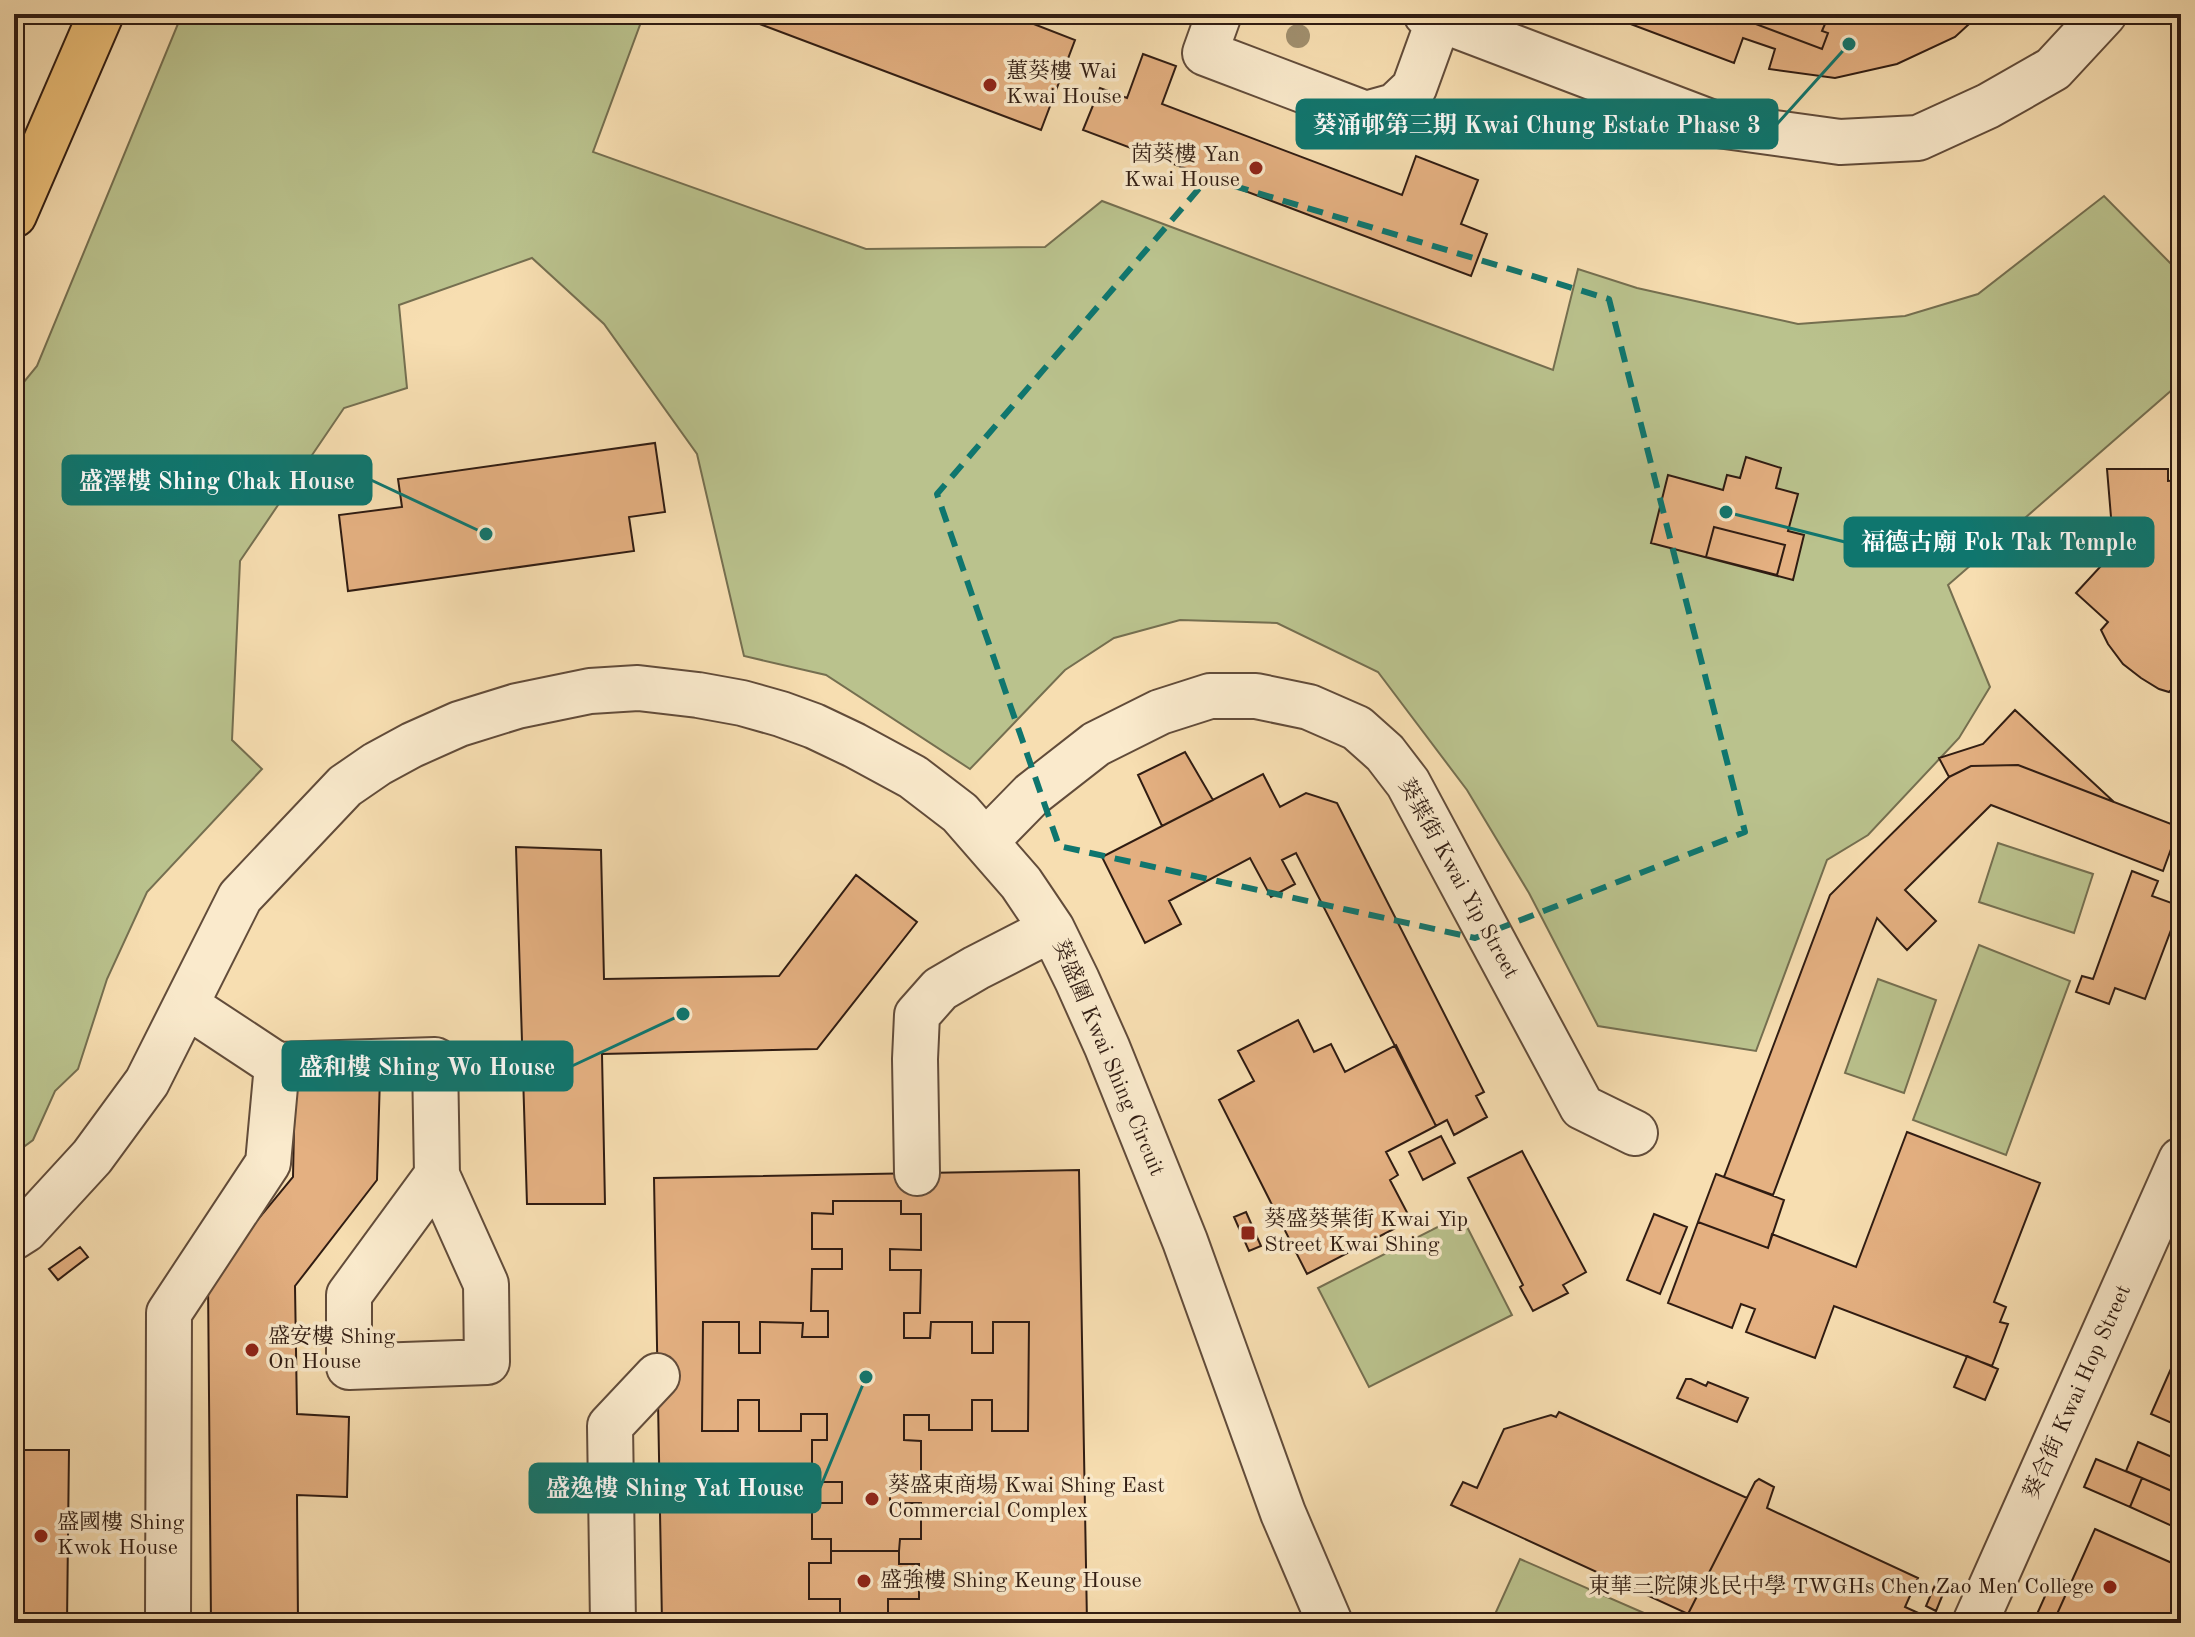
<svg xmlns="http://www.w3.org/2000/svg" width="2195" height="1637" viewBox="0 0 2195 1637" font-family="'Old Standard TT','Noto Serif TC',serif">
<rect width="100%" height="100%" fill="#f7deb1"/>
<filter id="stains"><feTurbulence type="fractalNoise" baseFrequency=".0025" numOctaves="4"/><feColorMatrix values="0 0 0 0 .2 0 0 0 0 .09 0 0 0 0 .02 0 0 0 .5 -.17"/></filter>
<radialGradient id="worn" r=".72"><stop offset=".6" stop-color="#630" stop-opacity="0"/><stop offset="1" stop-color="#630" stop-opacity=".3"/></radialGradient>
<path fill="#bac28d" stroke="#756f50" stroke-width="2" d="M182,14H644L593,152L866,249L1045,247L1102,201L1553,370L1578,269L1637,288L1798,324L1905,316L1978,294L2104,196L2181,274V382L1948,585L1990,687L1959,738L1868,835L1827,860L1756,1051L1598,1026L1529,893L1467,790L1378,672L1277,623L1180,620L1114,638L1065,670L970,769L826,675L744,656L697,454L604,324L532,258L399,305L407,388L344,408L240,561L232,740L262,769L147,892L107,979L78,1069L55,1091L33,1140L14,1154V394L37,366Z
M1998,843L2093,874L2074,933L1979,902Z
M1979,945L2070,981L2006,1155L1913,1120Z
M1878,979L1936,1000L1904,1093L1845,1073Z
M1461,1215L1512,1315L1369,1387L1318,1288Z
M1520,1559L1667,1623H1491Z"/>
<path fill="#e4b081" stroke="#301c12" stroke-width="2" d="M733,14H1008L1075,40L1041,130Z
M1604,14H1980L1955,37L1897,64L1835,78L1769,69L1775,49L1743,38L1734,63Z
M1738,14H1811L1809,18L1825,24L1822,31L1828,33L1822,49L1737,17Z
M1143,54L1176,66L1162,104L1402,195L1416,156L1478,180L1461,224L1487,234L1471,276L1083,130L1100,88L1127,98Z
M655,443L665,512L629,517L634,551L348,591L339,515L402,507L398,479Z
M1746,457L1781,468L1776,488L1798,494L1788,531L1804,535L1793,580L1651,543L1668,475L1723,490L1727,475L1740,478Z
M2107,469H2168V481L2181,480V689L2176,685L2169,692L2159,689L2141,678L2123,664L2108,644L2101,630L2108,622L2076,593L2125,540L2124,528L2112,529Z
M1714,527L1785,545L1777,575L1706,557Z
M2015,710L2114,802L2018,765L1971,766L1949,777L1939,758L1983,744Z
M1185,752L1213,800L1162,826L1138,775Z
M2018,765L2179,827L2163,871L1991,805L1905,890L1936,921L1907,950L1877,918L1773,1195L1724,1177L1830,895L1949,777L1971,766Z
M1263,774L1280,807L1306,793L1337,803L1484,1092L1476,1096L1487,1117L1454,1135L1447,1120L1436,1126L1296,853L1282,860L1295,884L1271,897L1250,858L1169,901L1181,924L1145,943L1102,857Z
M516,847L601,850L604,979L779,976L856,875L917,922L817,1049L602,1054L605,1204H527Z
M2132,871L2158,881L2152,896L2180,906L2145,999L2115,988L2109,1004L2076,992L2082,976L2093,979Z
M1298,1020L1314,1052L1331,1044L1345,1072L1396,1045L1436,1126L1386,1152L1398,1175L1390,1180L1411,1220L1307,1274L1219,1100L1254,1081L1238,1051Z
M380,1076L377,1180L295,1286L297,1414L349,1417L347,1497L297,1495L298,1623H211L208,1280L293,1177L295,1080Z
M1907,1132L2040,1183L1994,1302L2006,1307L2000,1322L2008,1324L1992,1366L1834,1306L1815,1358L1746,1332L1755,1309L1741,1304L1732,1328L1668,1303L1698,1222L1768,1248L1772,1234L1856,1267Z
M1441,1136L1455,1163L1423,1180L1409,1152Z
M1522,1151L1586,1272L1563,1285L1568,1293L1533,1311L1520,1287L1523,1285L1468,1178Z
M1079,1170L1087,1623H662L654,1178Z
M1716,1174L1784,1200L1768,1248L1698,1222Z
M833,1201H901V1214H921V1250L890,1249V1270H921L920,1313H904V1338H930L931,1322H972V1353H993V1322H1029L1028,1431H992V1400H972V1430H929V1415H904V1440L921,1441V1483H890V1503H921V1539H900L899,1551H831V1539H812V1503H842V1482H812V1440H827V1414H801V1431H759V1400H738V1431H702L703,1322H739V1353H760V1322L803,1323L802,1337H828V1311H811L812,1269H842V1249H812V1213L833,1214Z
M1246,1212L1261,1246L1249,1251L1234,1217Z
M1654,1214L1687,1227L1660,1294L1627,1280Z
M80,1247L88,1257L58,1280L49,1269Z
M2181,1346V1427L2151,1414Z
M1967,1356L1998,1369L1985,1400L1954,1387Z
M1686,1379H1691L1706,1386L1708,1382L1748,1398L1737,1422L1677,1398Z
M1559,1412L1747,1498L1688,1614L1451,1505L1463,1482L1477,1488L1504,1429L1551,1415L1556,1417Z
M2138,1442L2181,1461V1495L2126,1471Z
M14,1450H69L67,1623H14Z
M2096,1459L2142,1478L2130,1507L2084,1487Z
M2142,1478L2181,1495V1530L2130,1507Z
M1759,1479L1774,1487L1767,1508L1918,1578L1905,1607L1936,1621V1623H1707L1688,1614L1755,1482Z
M2095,1529L2181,1567V1623H2053Z
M831,1551H899V1564H919V1599H888V1620H919V1623H809V1620H840V1599H809V1563H831Z
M2054,1576L2071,1583L2053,1623H2033Z
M1935,1585L1945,1589L1936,1611L1926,1606Z"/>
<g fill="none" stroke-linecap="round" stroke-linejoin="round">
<defs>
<path id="minor" d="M1219,14L1205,53L1366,114L1395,106L1414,88L1439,19
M1426,14L1718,125L1840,142L1918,138L1988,106L2053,69L2104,14
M986,841L1032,794L1096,744L1160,712L1210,696H1256L1309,707L1357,728L1385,753L1408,783L1582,1107L1635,1133
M277,1065L435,1060L437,1175L486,1284L487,1362L349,1367V1295L437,1175
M917,1173L915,1059L917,1015L940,989L976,968L1052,929
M14,1237L25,1230L92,1157L147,1082L240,897L345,786L377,764L412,745L459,724L517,706L590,691L638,688L698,695L742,703L781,714L814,726L854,745L913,777L960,813L1021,883L1052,929L1077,980L1107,1047L1185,1241L1283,1513L1330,1623
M168,1623L169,1313L268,1163L277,1065L186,1005
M613,1623L610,1426L657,1376
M1975,1623L2181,1160"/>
<path id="major" d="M14,215L101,14"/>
</defs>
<use href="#minor" stroke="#624c3a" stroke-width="48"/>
<use href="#major" stroke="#301c12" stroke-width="48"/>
<use href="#minor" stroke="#faeacc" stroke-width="44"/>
<use href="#major" stroke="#ecbf78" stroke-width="44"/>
</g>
<circle fill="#a08f6e" cx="1298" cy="36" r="12"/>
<path fill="none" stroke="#0f766e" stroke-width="6" stroke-dasharray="16 10" stroke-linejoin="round" d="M1208,178L1609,299L1745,832L1475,938L1059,846L937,494Z"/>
<g fill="#8f2418" stroke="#faeacc" stroke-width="3">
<circle cx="990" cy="85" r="8"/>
<circle cx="1256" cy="168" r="8"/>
<rect x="1240" y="1225" width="16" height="16" rx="4"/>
<circle cx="252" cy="1350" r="8"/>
<circle cx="872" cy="1499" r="8"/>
<circle cx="41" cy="1536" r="8"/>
<circle cx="864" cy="1581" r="8"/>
<circle cx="2110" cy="1587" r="8"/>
</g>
<g text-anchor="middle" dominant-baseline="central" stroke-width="7" stroke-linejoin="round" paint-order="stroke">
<g font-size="22" fill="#301c12" stroke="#faeacc" text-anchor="start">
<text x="1006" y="72">蕙葵樓 Wai<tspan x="1006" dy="25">Kwai House</tspan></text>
<text x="1240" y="155" text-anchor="end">茵葵樓 Yan<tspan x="1240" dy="25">Kwai House</tspan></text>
<text x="1264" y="1220">葵盛葵葉街 Kwai Yip<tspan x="1264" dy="25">Street Kwai Shing</tspan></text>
<text x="268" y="1337">盛安樓 Shing<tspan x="268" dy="25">On House</tspan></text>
<text x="888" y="1486">葵盛東商場 Kwai Shing East<tspan x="888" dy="25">Commercial Complex</tspan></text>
<text x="57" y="1523">盛國樓 Shing<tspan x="57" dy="25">Kwok House</tspan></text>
<text x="880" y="1581">盛強樓 Shing Keung House</text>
<text x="2094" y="1587" text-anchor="end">東華三院陳兆民中學 TWGHs Chen Zao Men College</text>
</g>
<g font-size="22" fill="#301c12" stroke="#faeacc">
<text transform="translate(1458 879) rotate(61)">葵葉街 Kwai Yip Street</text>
<text transform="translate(1108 1058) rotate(67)">葵盛圍 Kwai Shing Circuit</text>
<text transform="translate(2078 1392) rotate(-66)">葵合街 Kwai Hop Street</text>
</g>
</g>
<path fill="none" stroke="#0f766e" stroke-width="3" d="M1849 44L1777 124M486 534L371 480M1726 512L1845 542M683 1014L572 1066M866 1377L820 1488"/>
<g fill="#0f766e" stroke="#faeacc" stroke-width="3">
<circle cx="1849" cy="44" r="8"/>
<circle cx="486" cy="534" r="8"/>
<circle cx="1726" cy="512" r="8"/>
<circle cx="683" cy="1014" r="8"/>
<circle cx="866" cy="1377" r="8"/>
</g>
<g fill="#0f766e" stroke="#0f766e" stroke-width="3">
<rect x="1297" y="100" width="480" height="48" rx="8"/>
<rect x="63" y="456" width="308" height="48" rx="8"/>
<rect x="1845" y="518" width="308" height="48" rx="8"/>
<rect x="283" y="1042" width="289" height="48" rx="8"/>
<rect x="530" y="1464" width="290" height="48" rx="8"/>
</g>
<g font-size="24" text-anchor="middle" font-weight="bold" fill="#fff">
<text x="1537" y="133">葵涌邨第三期 Kwai Chung Estate Phase 3</text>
<text x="217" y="489">盛澤樓 Shing Chak House</text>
<text x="1999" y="550">福德古廟 Fok Tak Temple</text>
<text x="427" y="1075">盛和樓 Shing Wo House</text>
<text x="675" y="1496">盛逸樓 Shing Yat House</text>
</g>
<rect width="2195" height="1637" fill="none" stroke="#f7deb1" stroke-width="48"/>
<rect x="16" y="16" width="2163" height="1605" fill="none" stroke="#301c12" stroke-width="4"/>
<rect x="24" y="24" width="2147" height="1589" fill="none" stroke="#301c12" stroke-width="2"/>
<rect width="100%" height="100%" filter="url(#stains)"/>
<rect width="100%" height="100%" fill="url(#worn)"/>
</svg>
